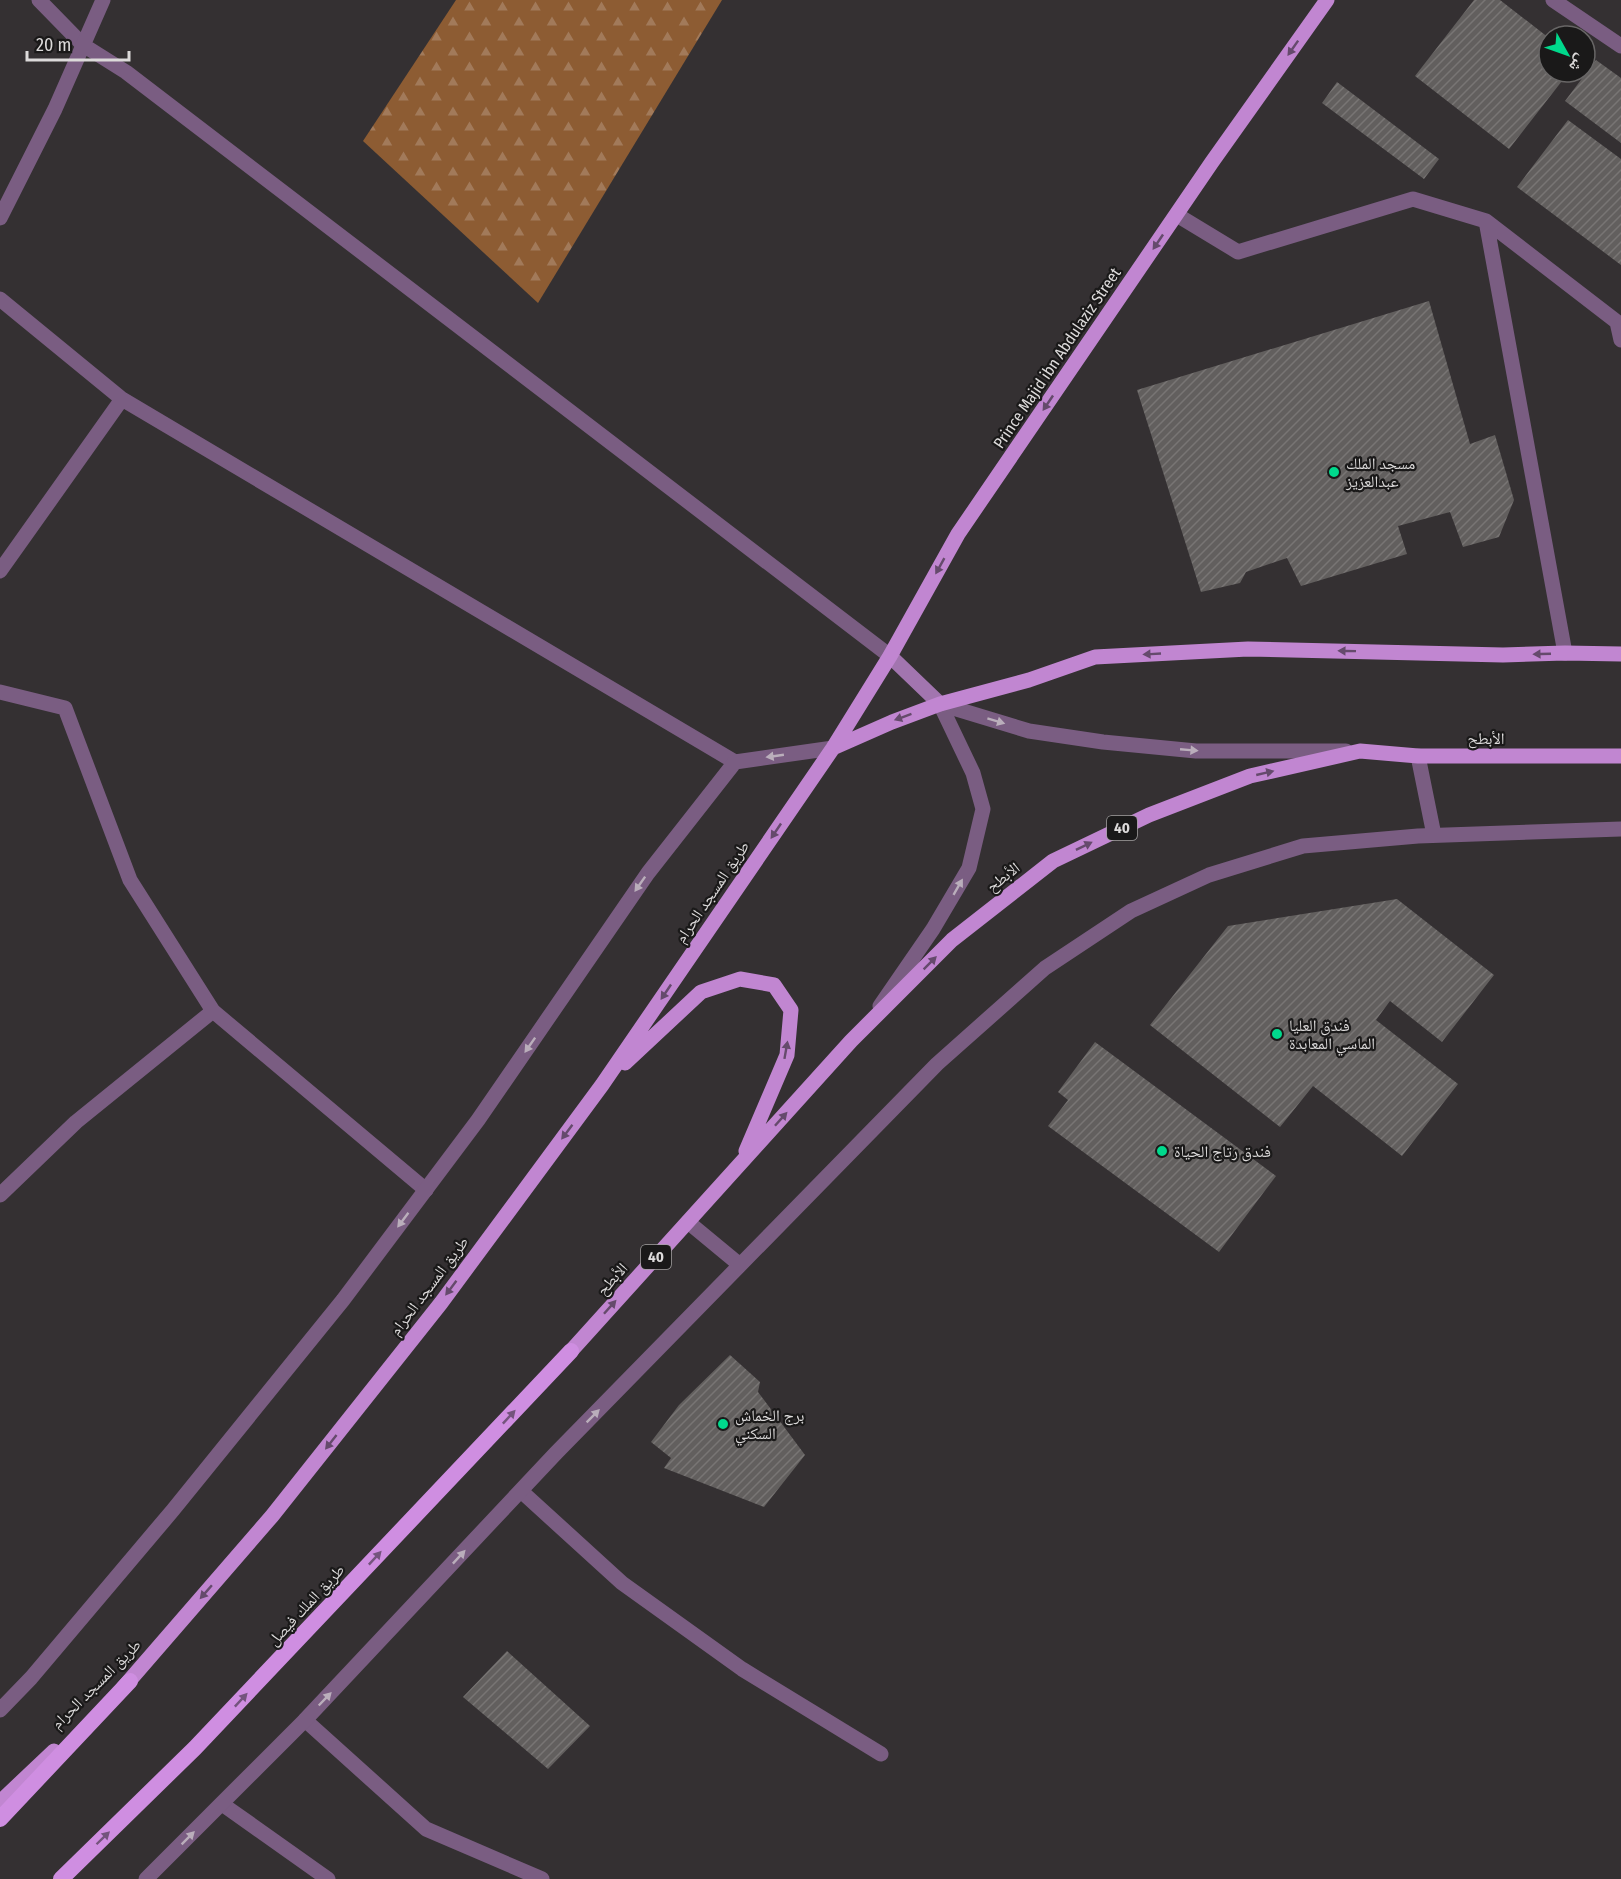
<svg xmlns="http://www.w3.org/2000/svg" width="1621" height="1879" viewBox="0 0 1621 1879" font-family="'Fira Sans Condensed','Noto Naskh Arabic',sans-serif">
<defs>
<pattern id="forest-firs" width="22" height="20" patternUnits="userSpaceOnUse" patternTransform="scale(1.5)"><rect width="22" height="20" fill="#8d5c33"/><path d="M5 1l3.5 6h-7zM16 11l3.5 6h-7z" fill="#a27a5a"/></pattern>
<pattern id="building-hatch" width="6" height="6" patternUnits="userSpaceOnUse" patternTransform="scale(1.5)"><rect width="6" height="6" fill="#625f5e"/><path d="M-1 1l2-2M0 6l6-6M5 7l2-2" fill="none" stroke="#787574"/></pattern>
</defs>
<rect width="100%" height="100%" fill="#343032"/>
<path fill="url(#forest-firs)" d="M456,0H722L538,303L363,141Z"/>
<path fill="url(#building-hatch)" d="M1474,0H1500L1549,38V72H1569L1509,149L1415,76Z
M1596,60L1621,78V143L1565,101Z
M1337,82L1439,159L1424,179L1322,103Z
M1568,120L1621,159V265L1517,187Z
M1429,301L1470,444L1495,435L1514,500L1499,537L1463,547L1450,512L1398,526L1407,554L1301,586L1287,558L1246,572L1240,583L1201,592L1137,390Z
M1397,899L1494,975L1442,1042L1390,1001L1376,1020L1458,1084L1402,1156L1313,1086L1280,1127L1150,1025L1228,926Z
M1095,1042L1276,1176L1219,1252L1048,1126L1068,1100L1058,1092Z
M730,1355L760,1382L758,1392L805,1455L764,1507L664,1468L671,1458L651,1442L679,1405Z
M507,1651L590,1726L548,1769L463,1697Z"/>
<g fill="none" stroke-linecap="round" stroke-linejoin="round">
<path stroke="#7a5d82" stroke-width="15" d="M1177,215L1238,252L1413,199L1486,221L1621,325
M1486,221L1565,653
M1617,322L1621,340"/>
<path stroke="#7a5d82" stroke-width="15" d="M39,0L83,45
M1553,0L1621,46
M0,299L122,399L735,762
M0,571L122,399
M0,692L65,708L130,880L213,1011L426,1190
M0,1195L76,1122L213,1011
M521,1491L622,1583L742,1669L881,1754
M305,1720L426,1829L542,1879
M222,1804L328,1879"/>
<path stroke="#7a5d82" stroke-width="15" d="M83,45L126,72L890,656
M0,218L55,109L103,0
M940,704L1029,731L1103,742L1196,751H1346
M1418,756L1434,835
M880,1006L933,929L969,868L983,809L973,773L940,704
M688,1222L740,1265
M0,1710L31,1678L173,1510L343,1300L478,1120L648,873L735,762L833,748
M146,1879L305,1720L556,1453L937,1064L1045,968L1131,911L1209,875L1303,846L1418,836L1621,829"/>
<path stroke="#a275af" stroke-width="15" d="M890,656L940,704"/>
<path stroke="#c186d1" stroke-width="15" d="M833,748L892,722L940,704L1029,680L1095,657L1248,649L1503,655L1565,653L1621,654
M625,1063L701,992L740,979L774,985L791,1010L787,1055L746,1151
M571,1351L851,1041L952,940L1053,861L1149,815L1250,776L1360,751L1418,756H1621
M123,1688L272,1516L441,1303L602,1085L833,748L890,656L958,534L1212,162L1327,0
M0,1802L54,1751"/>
<path stroke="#cf8ee1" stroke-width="16" d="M0,1819L130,1681
M61,1879L195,1748L571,1351"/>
</g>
<defs><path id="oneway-solid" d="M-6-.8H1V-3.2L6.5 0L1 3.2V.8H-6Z" transform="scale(1.5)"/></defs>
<g fill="#654a6c">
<use href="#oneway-solid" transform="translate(1293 48) rotate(125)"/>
<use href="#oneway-solid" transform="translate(1158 242) rotate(124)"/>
<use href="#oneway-solid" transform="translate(1048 403) rotate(124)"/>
<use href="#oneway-solid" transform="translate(940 566) rotate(119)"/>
<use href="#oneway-solid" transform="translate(1347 651) rotate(-179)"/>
<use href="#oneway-solid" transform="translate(1152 654) rotate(177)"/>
<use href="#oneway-solid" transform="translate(1542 654) rotate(178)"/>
<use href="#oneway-solid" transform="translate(903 717) rotate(160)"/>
<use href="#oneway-solid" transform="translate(1265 773) rotate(-13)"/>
<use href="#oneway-solid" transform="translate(776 831) rotate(124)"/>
<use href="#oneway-solid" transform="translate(1084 846) rotate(-26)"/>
<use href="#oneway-solid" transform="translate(930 963) rotate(-45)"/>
<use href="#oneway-solid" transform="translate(666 992) rotate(124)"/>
<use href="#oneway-solid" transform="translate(786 1050) rotate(-80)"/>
<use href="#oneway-solid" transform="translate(781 1119) rotate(-48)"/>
<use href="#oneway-solid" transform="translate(567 1132) rotate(127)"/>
<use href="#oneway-solid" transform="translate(451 1288) rotate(127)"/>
<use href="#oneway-solid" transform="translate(610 1307) rotate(-48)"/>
<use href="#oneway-solid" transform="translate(331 1442) rotate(128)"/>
<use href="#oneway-solid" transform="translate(206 1592) rotate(131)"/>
</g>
<g fill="#baaebb">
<use href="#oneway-solid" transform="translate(996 721) rotate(17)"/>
<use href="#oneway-solid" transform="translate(1189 750) rotate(5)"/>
<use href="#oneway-solid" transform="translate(775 756) rotate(172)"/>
<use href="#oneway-solid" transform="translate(640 884) rotate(125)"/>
<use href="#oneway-solid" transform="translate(958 887) rotate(-60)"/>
<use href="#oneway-solid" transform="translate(530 1045) rotate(125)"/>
<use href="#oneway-solid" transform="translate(403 1220) rotate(127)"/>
<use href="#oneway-solid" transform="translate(593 1416) rotate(-45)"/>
<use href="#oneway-solid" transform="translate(459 1557) rotate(-47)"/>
<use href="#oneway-solid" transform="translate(325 1699) rotate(-46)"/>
<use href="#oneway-solid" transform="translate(188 1838) rotate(-45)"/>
</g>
<g fill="#74547d">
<use href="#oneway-solid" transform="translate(509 1417) rotate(-47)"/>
<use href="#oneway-solid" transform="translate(375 1558) rotate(-47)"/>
<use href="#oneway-solid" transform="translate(241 1700) rotate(-47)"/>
<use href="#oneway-solid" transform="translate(103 1838) rotate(-44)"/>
</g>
<g fill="#00d98c" stroke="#1a1919" stroke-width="2">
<circle cx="1334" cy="472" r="6"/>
<circle cx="1277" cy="1034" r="6"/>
<circle cx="1162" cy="1151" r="6"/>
<circle cx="723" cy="1424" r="6"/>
</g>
<g text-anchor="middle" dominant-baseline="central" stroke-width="4.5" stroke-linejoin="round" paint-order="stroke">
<g fill="#1a1919" stroke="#a2a0a0" stroke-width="1.5">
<rect x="1107" y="816" width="30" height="24" rx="4.5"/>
<rect x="641" y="1245" width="30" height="24" rx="4.5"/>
</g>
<g font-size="15" font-weight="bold" fill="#dcdada">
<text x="1122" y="828">40</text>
<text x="656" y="1257">40</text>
</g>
<g font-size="16" fill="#dcdada" stroke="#1a1919">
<text transform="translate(1057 358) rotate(-56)">Prince Majid ibn Abdulaziz Street</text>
<text x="1486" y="738">الأبطح</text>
<text transform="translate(1003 877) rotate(-38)">الأبطح</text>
<text transform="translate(712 892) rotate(-56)">طريق المسجد الحرام</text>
<text transform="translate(612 1279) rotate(-48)">الأبطح</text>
<text transform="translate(429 1286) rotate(-53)">طريق المسجد الحرام</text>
<text transform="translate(306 1605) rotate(-47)">طريق الملك فيصل</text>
<text transform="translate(96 1684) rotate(-45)">طريق المسجد الحرام</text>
</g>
<g font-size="16" fill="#dcdada" stroke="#1a1919" text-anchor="start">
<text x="1346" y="463">مسجد الملك<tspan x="1346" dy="18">عبدالعزيز</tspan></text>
<text x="1289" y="1025">فندق العليا<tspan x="1289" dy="18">الماسي المعابدة</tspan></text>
<text x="1174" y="1151">فندق رتاج الحياة</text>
<text x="735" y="1415">برج الخماش<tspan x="735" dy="18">السكني</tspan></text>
</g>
</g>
<g transform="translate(1567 54) rotate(130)"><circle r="28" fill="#1a1919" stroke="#686666" stroke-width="1.5"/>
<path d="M0-4.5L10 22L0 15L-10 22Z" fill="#00d98c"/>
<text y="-9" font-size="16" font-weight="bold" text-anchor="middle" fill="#dcdada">ش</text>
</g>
<path d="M27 51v9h102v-9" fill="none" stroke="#dcdada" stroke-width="3"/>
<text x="36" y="51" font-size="18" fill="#dcdada" stroke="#1a1919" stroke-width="4.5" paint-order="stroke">20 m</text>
</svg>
